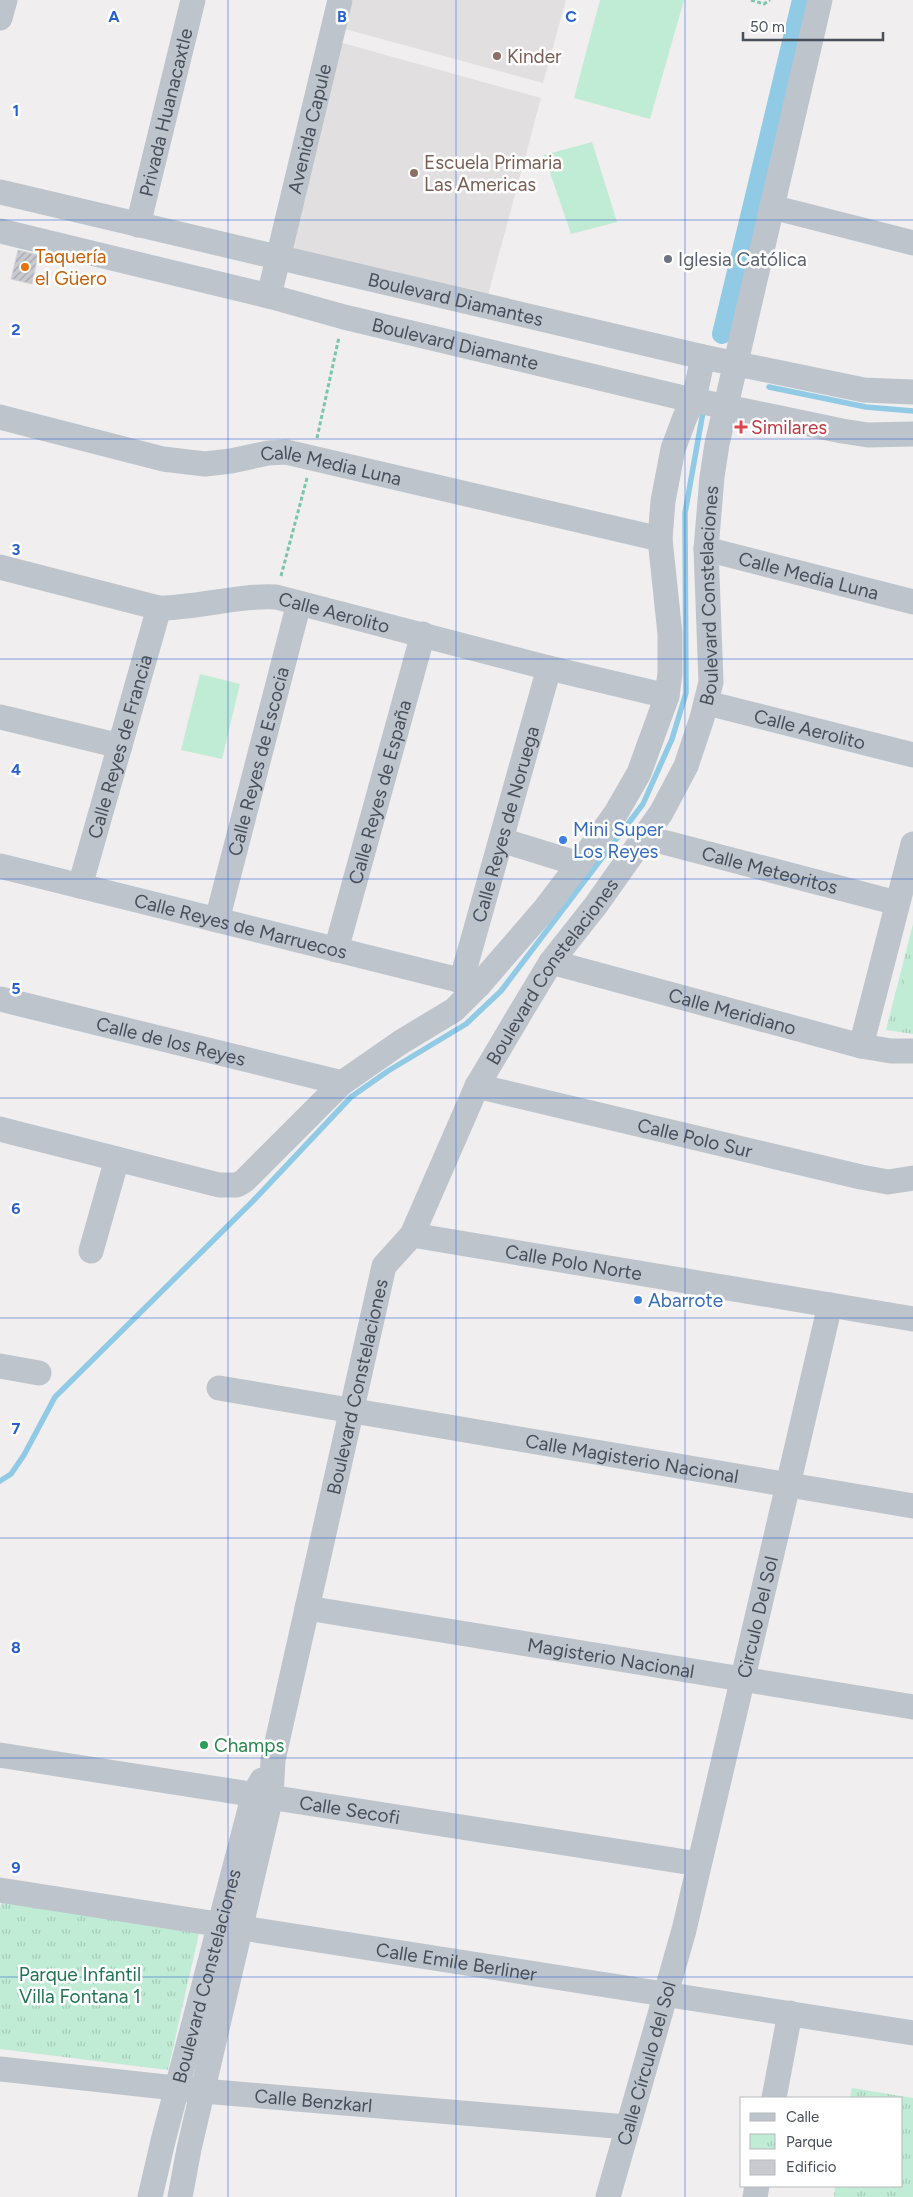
<svg xmlns="http://www.w3.org/2000/svg" width="913" height="2197" viewBox="0 0 913 2197" font-family="Figtree,sans-serif">
<defs>
<pattern id="park-tufts" width="24" height="20" patternUnits="userSpaceOnUse" patternTransform="scale(1.25)"><rect width="24" height="20" fill="#c0ebd5"/><path d="M3 7l-1-3M5 7V3M7 7l1-3M15 17l-1-3M17 17v-4M19 17l1-3" fill="none" stroke="#a6cbb9"/></pattern>
<pattern id="building-hatch" width="6" height="6" patternUnits="userSpaceOnUse" patternTransform="scale(1.25)"><rect width="6" height="6" fill="#c9cad0"/><path d="M-1 1l2-2M0 6l6-6M5 7l2-2" fill="none" stroke="#a5a6ac"/></pattern>
</defs>
<rect width="100%" height="100%" fill="#f0eeee"/>
<path fill="#e1dfdf" d="M353,0H566L543,83L345,29Z
M339,42L541,98L488,295L289,248Z"/>
<path fill="url(#park-tufts)" d="M913,924V1034L886,1030Z
M2,1898L200,1929L168,2070L0,2049V1909Z
M852,2088L913,2098V2197H834L835,2186H902V2098H850Z"/>
<path fill="#c0ebd5" d="M600,0H684L650,119L574,98Z
M592,142L617,222L571,234L544,155Z
M200,674L240,684L222,759L181,750Z
M913,946V1013L897,1011Z"/>
<g fill="none" stroke-linecap="round" stroke-linejoin="round">
<path stroke="#91cae4" stroke-width="5.5" d="M769,387L866,407L913,411
M0,1481L11,1474L24,1455L55,1397L254,1200L351,1097L388,1071L466,1024L501,991L643,804L672,739L686,693L685,513L703,412"/>
<path stroke="#91cae4" stroke-width="20" d="M722,334L802,0"/>
</g>
<path fill="url(#building-hatch)" stroke="#d2d4d9" d="M18,250L38,255L32,284L11,279Z"/>
<g fill="none" stroke-linecap="round" stroke-linejoin="round">
<path stroke="#7bc5a9" stroke-width="3" stroke-dasharray="4 2.5" stroke-linecap="butt" d="M751,0L764,4L770,0
M317,438L339,337
M281,576L307,478"/>
<g stroke="#bec4cc" stroke-width="25">
<path d="M0,18L5,0"/>
<path id="s1" d="M0,192L703,357L864,390L913,392"/>
<path d="M772,207L913,243"/>
<path id="s2" d="M138,225L193,0"/>
<path id="s3" d="M0,231L269,296L344,317L679,397L842,431L868,435L913,434"/>
<path id="s4" d="M269,296L340,0"/>
<path id="s5" d="M0,417L163,459L205,464L231,461L268,453L286,452L660,539"/>
<path id="s6" d="M706,549L913,602"/>
<path id="s7" d="M0,567L159,608C199,608 236,595 276,597L549,668L667,696"/>
<path id="s8" d="M707,703L913,755"/>
<path d="M0,717L120,746"/>
<path id="s9" d="M644,837L897,903"/>
<path d="M501,840L579,864"/>
<path id="s10" d="M0,866L479,985"/>
<path id="s11" d="M80,886L159,608"/>
<path id="s12" d="M217,920L299,603"/>
<path id="s13" d="M336,950L423,634"/>
<path id="s14" d="M551,962L861,1046L891,1051H913"/>
<path id="s15" d="M461,982L549,668"/>
<path id="s16" d="M0,999L342,1083"/>
<path d="M861,1046L913,844"/>
<path id="s17" d="M477,1086L861,1177L888,1182L913,1178"/>
<path d="M0,1129L219,1185H237L244,1181L342,1083L401,1042L454,1010L479,985L544,910L579,864L616,813L639,773L667,696L670,673V634L660,539L663,501L673,449L685,417L694,399L703,357"/>
<path id="s18" d="M412,1235L913,1319"/>
<path d="M91,1251L117,1159"/>
<path d="M0,1366L39,1373"/>
<path id="s19" d="M219,1388L913,1506"/>
<path id="s20" d="M307,1608L913,1707"/>
<path id="s21" d="M0,1755L699,1864"/>
<path id="s22" d="M0,1890L913,2033"/>
<path id="s23" d="M0,2069L203,2091L627,2127"/>
<path d="M774,2098L790,2013"/>
<path id="s24" d="M150,2197L163,2141L254,1794L262,1780"/>
<path id="s25" d="M180,2197L189,2149L271,1797L273,1760L384,1266L412,1235L477,1086L522,1010L551,962L596,905L661,813L686,766L702,718L711,682L706,549L712,477L717,444L820,0"/>
<path id="s26" d="M608,2197L684,1930L830,1305"/>
<path d="M755,2197L757,2186"/>
</g>
</g>
<path fill="none" stroke="#2960d0" stroke-width="1" stroke-opacity="0.55" d="M228,0V2197M456,0V2197M685,0V2197M0,220H913M0,439H913M0,659H913M0,879H913M0,1098H913M0,1318H913M0,1538H913M0,1758H913M0,1977H913"/>
<g fill="#8d6e63" stroke="#fff" stroke-width="2">
<circle cx="497" cy="56" r="5"/>
<circle cx="414" cy="173" r="5"/>
</g>
<circle fill="#6b7280" stroke="#fff" stroke-width="2" cx="668" cy="259" r="5"/>
<circle fill="#e8710a" stroke="#fff" stroke-width="2" cx="25" cy="267" r="5"/>
<path fill="#e0444e" stroke="#fff" stroke-width="2" d="M738.5 419.5h5v5h5v5h-5v5h-5v-5h-5v-5h5z"/>
<g fill="#3f7fe0" stroke="#fff" stroke-width="2">
<circle cx="563" cy="840" r="5"/>
<circle cx="638" cy="1300" r="5"/>
</g>
<circle fill="#2e9e5b" stroke="#fff" stroke-width="2" cx="204" cy="1745" r="5"/>
<g text-anchor="middle" dominant-baseline="central" stroke-width="5" stroke-linejoin="round" paint-order="stroke">
<g font-size="19" fill="#785e54" stroke="#fff" text-anchor="start">
<text x="507" y="56">Kinder</text>
<text x="424" y="162">Escuela Primaria<tspan x="424" dy="22">Las Americas</tspan></text>
</g>
<g font-size="19" fill="#484f5a" stroke="#fff">
<text stroke="none"><textPath href="#s2" startOffset="116">Privada Huanacaxtle</textPath></text>
<text stroke="none"><textPath href="#s4" startOffset="172">Avenida Capule</textPath></text>
<text stroke="none"><textPath href="#s1" startOffset="468">Boulevard Diamantes</textPath></text>
<text stroke="none"><textPath href="#s3" startOffset="469">Boulevard Diamante</textPath></text>
<text stroke="none"><textPath href="#s5" startOffset="339">Calle Media Luna</textPath></text>
<text stroke="none"><textPath href="#s6" startOffset="106">Calle Media Luna</textPath></text>
<text stroke="none"><textPath href="#s25" startOffset="1715">Boulevard Constelaciones</textPath></text>
<text stroke="none"><textPath href="#s7" startOffset="342">Calle Aerolito</textPath></text>
<text stroke="none"><textPath href="#s8" startOffset="106">Calle Aerolito</textPath></text>
<text stroke="none"><textPath href="#s11" startOffset="145">Calle Reyes de Francia</textPath></text>
<text stroke="none"><textPath href="#s12" startOffset="164">Calle Reyes de Escocia</textPath></text>
<text stroke="none"><textPath href="#s13" startOffset="164">Calle Reyes de España</textPath></text>
<text stroke="none"><textPath href="#s15" startOffset="164">Calle Reyes de Noruega</textPath></text>
<text stroke="none"><textPath href="#s9" startOffset="130">Calle Meteoritos</textPath></text>
<text stroke="none"><textPath href="#s10" startOffset="248">Calle Reyes de Marruecos</textPath></text>
<text stroke="none"><textPath href="#s25" startOffset="1295">Boulevard Constelaciones</textPath></text>
<text stroke="none"><textPath href="#s14" startOffset="188">Calle Meridiano</textPath></text>
<text stroke="none"><textPath href="#s16" startOffset="176">Calle de los Reyes</textPath></text>
<text stroke="none"><textPath href="#s17" startOffset="224">Calle Polo Sur</textPath></text>
<text stroke="none"><textPath href="#s18" startOffset="164">Calle Polo Norte</textPath></text>
<text stroke="none"><textPath href="#s25" startOffset="830">Boulevard Constelaciones</textPath></text>
<text stroke="none"><textPath href="#s19" startOffset="419">Calle Magisterio Nacional</textPath></text>
<text stroke="none"><textPath href="#s26" startOffset="599">Circulo Del Sol</textPath></text>
<text stroke="none"><textPath href="#s20" startOffset="308">Magisterio Nacional</textPath></text>
<text stroke="none"><textPath href="#s21" startOffset="354">Calle Secofi</textPath></text>
<text stroke="none"><textPath href="#s22" startOffset="462">Calle Emile Berliner</textPath></text>
<text stroke="none"><textPath href="#s24" startOffset="228">Boulevard Constelaciones</textPath></text>
<text stroke="none"><textPath href="#s26" startOffset="139">Calle Círculo del Sol</textPath></text>
<text stroke="none"><textPath href="#s23" startOffset="315">Calle Benzkarl</textPath></text>
</g>
<g font-size="19" fill="#c56008" stroke="#fff" text-anchor="start">
<text x="35" y="256">Taquería<tspan x="35" dy="22">el Güero</tspan></text>
</g>
<g font-size="19" fill="#5b616d" stroke="#fff" text-anchor="start">
<text x="678" y="259">Iglesia Católica</text>
</g>
<g font-size="19" fill="#be3a42" stroke="#fff" text-anchor="start">
<text x="751" y="427">Similares</text>
</g>
<g font-size="19" fill="#366cbe" stroke="#fff" text-anchor="start">
<text x="573" y="829">Mini Super<tspan x="573" dy="22">Los Reyes</tspan></text>
<text x="648" y="1300">Abarrote</text>
</g>
<g font-size="19" fill="#27864d" stroke="#fff" text-anchor="start">
<text x="214" y="1745">Champs</text>
</g>
<g font-size="19" fill="#1f7453" stroke="#fff">
<text x="80" y="1974">Parque Infantil<tspan x="80" dy="22">Villa Fontana 1</tspan></text>
</g>
</g>
<g font-size="16" text-anchor="middle" font-weight="bold" fill="#2960d0" stroke="#fff" stroke-width="5" stroke-linejoin="round" paint-order="stroke">
<text x="114" y="22">A</text>
<text x="342" y="22">B</text>
<text x="571" y="22">C</text>
<text x="16" y="116">1</text>
<text x="16" y="335">2</text>
<text x="16" y="555">3</text>
<text x="16" y="775">4</text>
<text x="16" y="994">5</text>
<text x="16" y="1214">6</text>
<text x="16" y="1434">7</text>
<text x="16" y="1653">8</text>
<text x="16" y="1873">9</text>
</g>
<rect x="740" y="2097" width="162" height="90" fill="#ffffff" stroke="#b6b9bd"/>
<rect x="750" y="2113" width="25" height="8" fill="#bec4cc" stroke="#b6b9bd"/>
<text x="786" y="2122" font-size="15" fill="#484f5a">Calle</text>
<rect x="750" y="2134" width="25" height="15" fill="url(#park-tufts)" stroke="#b6b9bd"/>
<text x="786" y="2147" font-size="15" fill="#484f5a">Parque</text>
<rect x="750" y="2160" width="25" height="15" fill="#c9cad0" stroke="#b6b9bd"/>
<text x="786" y="2172" font-size="15" fill="#484f5a">Edificio</text>
<path d="M743 32v8h140v-8" fill="none" stroke="#484f5a" stroke-width="2.5"/>
<text x="750" y="32" font-size="15" fill="#484f5a" stroke="#ffffff" stroke-width="4" paint-order="stroke">50 m</text>
</svg>
